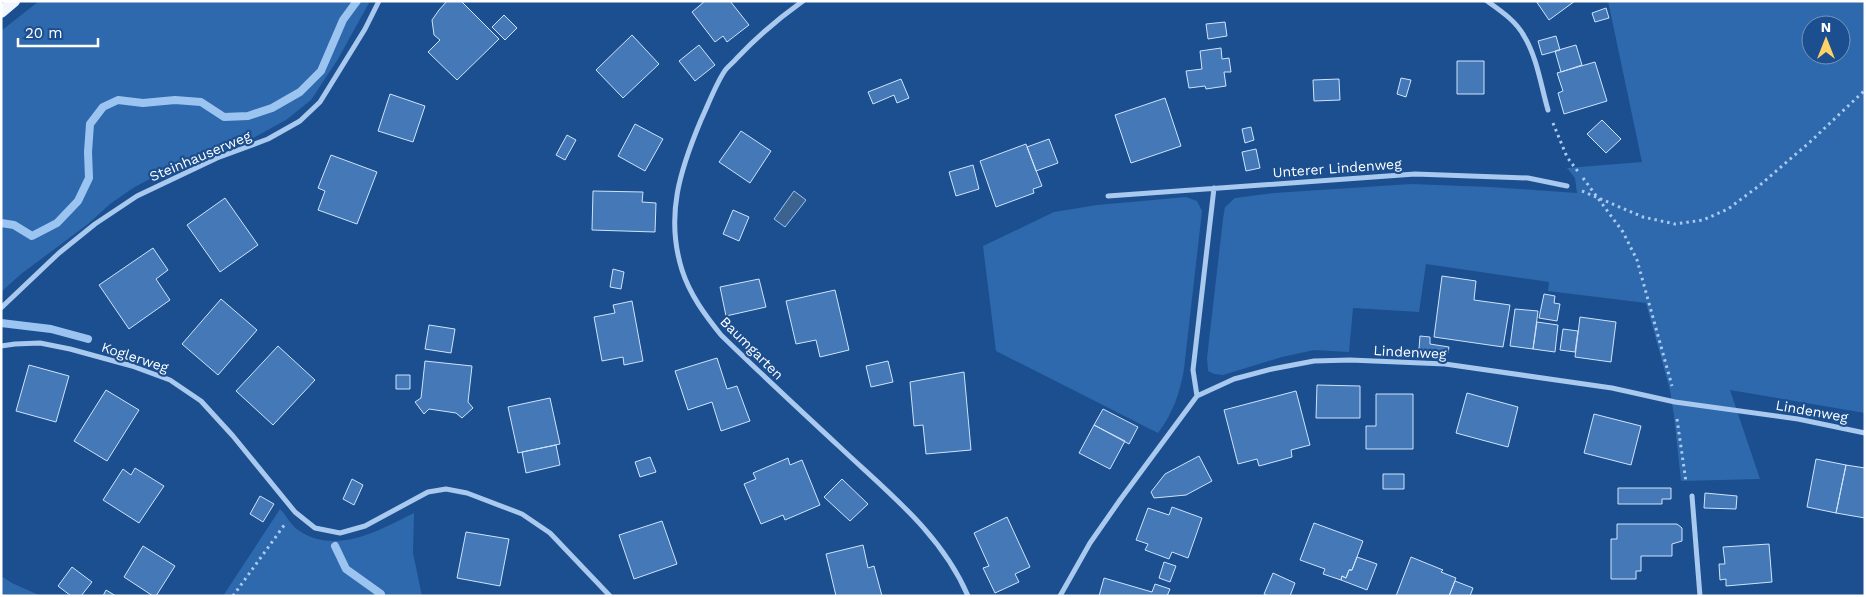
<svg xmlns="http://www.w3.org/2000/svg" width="1866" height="597" viewBox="0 0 1866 597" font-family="'Work Sans',sans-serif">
<rect width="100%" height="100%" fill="#1b4f8f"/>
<path fill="#2e69ad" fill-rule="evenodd" d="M39,1H370L338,59L311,100L286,120L255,137L224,150L172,167L133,188L110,204L88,224L21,274L1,292V31Z
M1608,1H1865V413L1730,390L1760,479L1681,481L1674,416L1670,390L1646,303L1548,291L1549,282L1426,264L1419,312L1353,308L1349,352L1314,350L1282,357L1223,375L1214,374L1208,371L1207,358L1223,219L1225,207L1235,198L1274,193L1411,184L1490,187L1577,193L1575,178L1567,168L1642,162ZM1811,25H1841V55H1811Z
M1186,197L1197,201L1202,211L1184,369C1180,393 1173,413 1158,433L996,351L983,246L1054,212L1097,205Z
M280,509C286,515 291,525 298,530C335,556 380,530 414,513L413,553L422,596H223Z
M1,576L12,583L41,596H1Z"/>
<path fill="#3c6290" stroke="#9cc4f0" d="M794,191L806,200L785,227L774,219Z"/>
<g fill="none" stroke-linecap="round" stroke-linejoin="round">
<path stroke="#9cc4f0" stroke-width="8" d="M1,223L14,225L32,236L57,223L78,201L89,178L88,152L90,124L103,107L118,100L143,103L175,100L201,102L224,117L248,116L272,108L300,92L321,71L343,20L357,1
M1,323L51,329L88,339
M335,546L346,569L381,594V596"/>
</g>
<path fill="#4478b7" stroke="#cfe3fa" d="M447,1H461L499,39L457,80L428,52L440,40L434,35L432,20L439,10Z
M705,1H730L749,25L727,42L723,36L715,42L692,12Z
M1536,1H1575L1549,20Z
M1606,8L1609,18L1595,22L1592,13Z
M504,15L517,28L505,40L492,27Z
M1225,22L1227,36L1208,39L1206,24Z
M632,35L659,64L623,98L596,70Z
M1556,36L1560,50L1542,55L1538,41Z
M699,45L715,65L695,81L679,61Z
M1576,45L1582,65L1561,72L1555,51Z
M1221,48L1222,59L1229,58L1231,72H1224L1226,86L1206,89L1205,86L1189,88L1186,71L1202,69L1200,51Z
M1457,61H1484V94H1457Z
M1595,62L1607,101L1564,114L1558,93L1563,91L1557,73Z
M1401,78L1411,80L1406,97L1397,94Z
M901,79L909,98L897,103L894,95L873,104L868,92Z
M1339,79L1340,100L1314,101L1313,80Z
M390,94L425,106L413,142L378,131Z
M1165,98L1181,146L1131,163L1115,115Z
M1602,120L1621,139L1606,153L1587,134Z
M635,124L663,139L645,171L618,156Z
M1251,127L1254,140L1245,143L1242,129Z
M741,131L771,151L750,183L719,162Z
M567,135L576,140L565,160L556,155Z
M1049,139L1058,163L1036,171L1027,147Z
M1026,144L1042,186L1033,189L1034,193L996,207L980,161Z
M1256,149L1260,168L1246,171L1242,152Z
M331,155L377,172L357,224L318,210L325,191L318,188Z
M973,165L979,189L956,196L949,172Z
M593,191L643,192L642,202L656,203L655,232L592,230Z
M225,198L258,245L220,272L187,225Z
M733,210L749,217L739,241L723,234Z
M153,248L168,270L156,279L170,300L129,329L99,285Z
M613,269L624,272L621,289L610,287Z
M1442,276L1476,281L1474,300L1510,305L1503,347L1434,337Z
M759,279L766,307L726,316L720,287Z
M835,290L849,350L820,357L816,340L796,344L786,301Z
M1544,294L1555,296L1554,303L1560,304L1557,321L1539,318Z
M221,299L257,330L218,375L182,344Z
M632,301L643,361L624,365L623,357L602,361L594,317L615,313L613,305Z
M1515,309L1538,311L1533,349L1510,346Z
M1580,317L1616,322L1611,362L1575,357Z
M1537,322L1558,325L1555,352L1533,349Z
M429,325L455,329L451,353L425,349Z
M1563,329L1578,331L1575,352L1560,350Z
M1420,336L1430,337V344L1449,347L1448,353L1419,349Z
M278,346L315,380L273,425L236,391Z
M717,358L727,389L737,386L750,421L721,431L712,402L688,410L675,371Z
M425,361L472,366L468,402L473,408L462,418L456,413L429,409L424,414L415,402L421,398Z
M888,361L893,382L871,387L866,366Z
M29,365L69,376L56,422L16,411Z
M964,372L971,450L926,454L923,425L914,426L910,382Z
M396,375H410V389H396Z
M1317,385L1360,386V418H1316Z
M106,390L139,410L107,461L74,441Z
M1296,391L1310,445L1291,450L1292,457L1259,466L1257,459L1238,464L1224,410Z
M1467,393L1518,407L1508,447L1456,433Z
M1376,394H1413V449H1366V426H1376Z
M550,398L560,444L518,453L508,407Z
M1103,409L1138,427L1129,444L1094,425Z
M1594,414L1641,426L1631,465L1584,453Z
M1094,425L1125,441L1110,469L1079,453Z
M556,445L560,465L526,473L522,452Z
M1199,456L1212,481L1186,495L1154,498L1151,492L1165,474Z
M650,457L656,472L640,477L635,462Z
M788,458L790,465L802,460L820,505L785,520L783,515L761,524L744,484L756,479L753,473Z
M1816,459L1846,465L1836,513L1807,507Z
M1846,465L1865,468V518L1836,513Z
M135,468L164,486L139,523L103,500L123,469L131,475Z
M1383,474H1404V489H1383Z
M352,479L363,485L354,505L343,499Z
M842,479L868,504L850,521L824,497Z
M1618,488H1671V499H1662V504H1618Z
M1705,493L1737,496L1736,509L1704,508Z
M260,496L274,504L263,522L250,514Z
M1172,507L1202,518L1188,558L1172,552L1169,559L1145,550L1148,544L1136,540L1148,508L1169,515Z
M1007,517L1030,567L1015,574L1019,582L995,593L983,568L989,566L974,533Z
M662,521L677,564L634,579L619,535Z
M1314,523L1363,541L1352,570H1349L1346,578L1342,576L1341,580L1323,574L1325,569L1300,560Z
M1617,524H1677L1682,528V541L1672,544V556H1641V571H1636V579H1611V539H1617Z
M466,532L509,539L500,586L457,578Z
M1769,544L1772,582L1726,586V579L1720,580L1719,564H1725L1723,547Z
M863,545L868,568L874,566L882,596H836L826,554Z
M143,546L175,566L156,596H153L124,577Z
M1357,557L1377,564L1367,590L1341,580L1342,576L1346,578L1349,570H1352Z
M1411,557L1443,570L1441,572L1456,578L1449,596H1396Z
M1164,562L1176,566L1170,582L1159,578Z
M72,567L92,582L81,596H71L58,586Z
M1273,573L1295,583L1290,596H1269L1264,594Z
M1104,578L1152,592L1155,584L1170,589L1167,596H1099Z
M1455,581L1473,588L1470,596H1449Z
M106,590L116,596H103Z"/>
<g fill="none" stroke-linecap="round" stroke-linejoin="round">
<path stroke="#a9c9ee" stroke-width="3" stroke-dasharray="2.5 4" stroke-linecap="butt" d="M1553,123L1567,157L1579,173
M1583,178L1623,232L1637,260L1672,386
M1582,191L1643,217L1675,224L1703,220L1728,209L1760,185L1810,142L1865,90
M1677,419L1686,482
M233,596L285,524"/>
<path stroke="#a9c9ee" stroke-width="5" d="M803,1C779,18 757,37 737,58C733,63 727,67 724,72C715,86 708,105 701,120C680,170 665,216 682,270C690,295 705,315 721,335C761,374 802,412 843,450C890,494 942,535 968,596
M1487,1C1501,11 1516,21 1524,36C1537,57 1541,86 1548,110
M1108,196L1415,174L1528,178L1567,186
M1,308L59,253L95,224L137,196L217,158L268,139L300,121L320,102L365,29L379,1
M1,346L15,344L40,343L70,349L132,366L170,380L201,401L233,436L295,512L315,528L340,533L365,526L428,492L446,489L467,493L522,514L550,533L610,596
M1197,396L1193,370L1214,188
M1692,496L1700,596
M1060,596L1090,543L1120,500L1197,396L1234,379L1272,369L1314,361L1350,360L1445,364L1612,388L1675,402L1798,419L1865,433"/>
<path stroke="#f0f6ff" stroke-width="12" d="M1,12L14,1"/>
</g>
<g text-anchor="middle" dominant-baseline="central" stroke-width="4.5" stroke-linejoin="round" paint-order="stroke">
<g font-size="14" fill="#fff" stroke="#1b4f8f">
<text transform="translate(200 156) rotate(-23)">Steinhauserweg</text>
<text transform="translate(1337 168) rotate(-4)">Unterer Lindenweg</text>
<text transform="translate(752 348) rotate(45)">Baumgarten</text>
<text transform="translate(1410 352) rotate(3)">Lindenweg</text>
<text transform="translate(135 357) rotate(18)">Koglerweg</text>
<text transform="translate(1812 411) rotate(10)">Lindenweg</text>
</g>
</g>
<rect width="1866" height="597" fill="none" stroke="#ffffff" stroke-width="5"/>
<g transform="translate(1826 40)"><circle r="24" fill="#1b4f8f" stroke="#7695bc"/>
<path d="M0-4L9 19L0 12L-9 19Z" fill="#ffd166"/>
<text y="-8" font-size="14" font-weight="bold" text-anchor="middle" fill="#ffffff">N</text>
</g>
<path d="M18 38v8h80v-8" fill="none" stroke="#ffffff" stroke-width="2.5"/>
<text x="25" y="38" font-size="15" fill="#ffffff" stroke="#1b4f8f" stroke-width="4" paint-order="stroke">20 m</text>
</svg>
